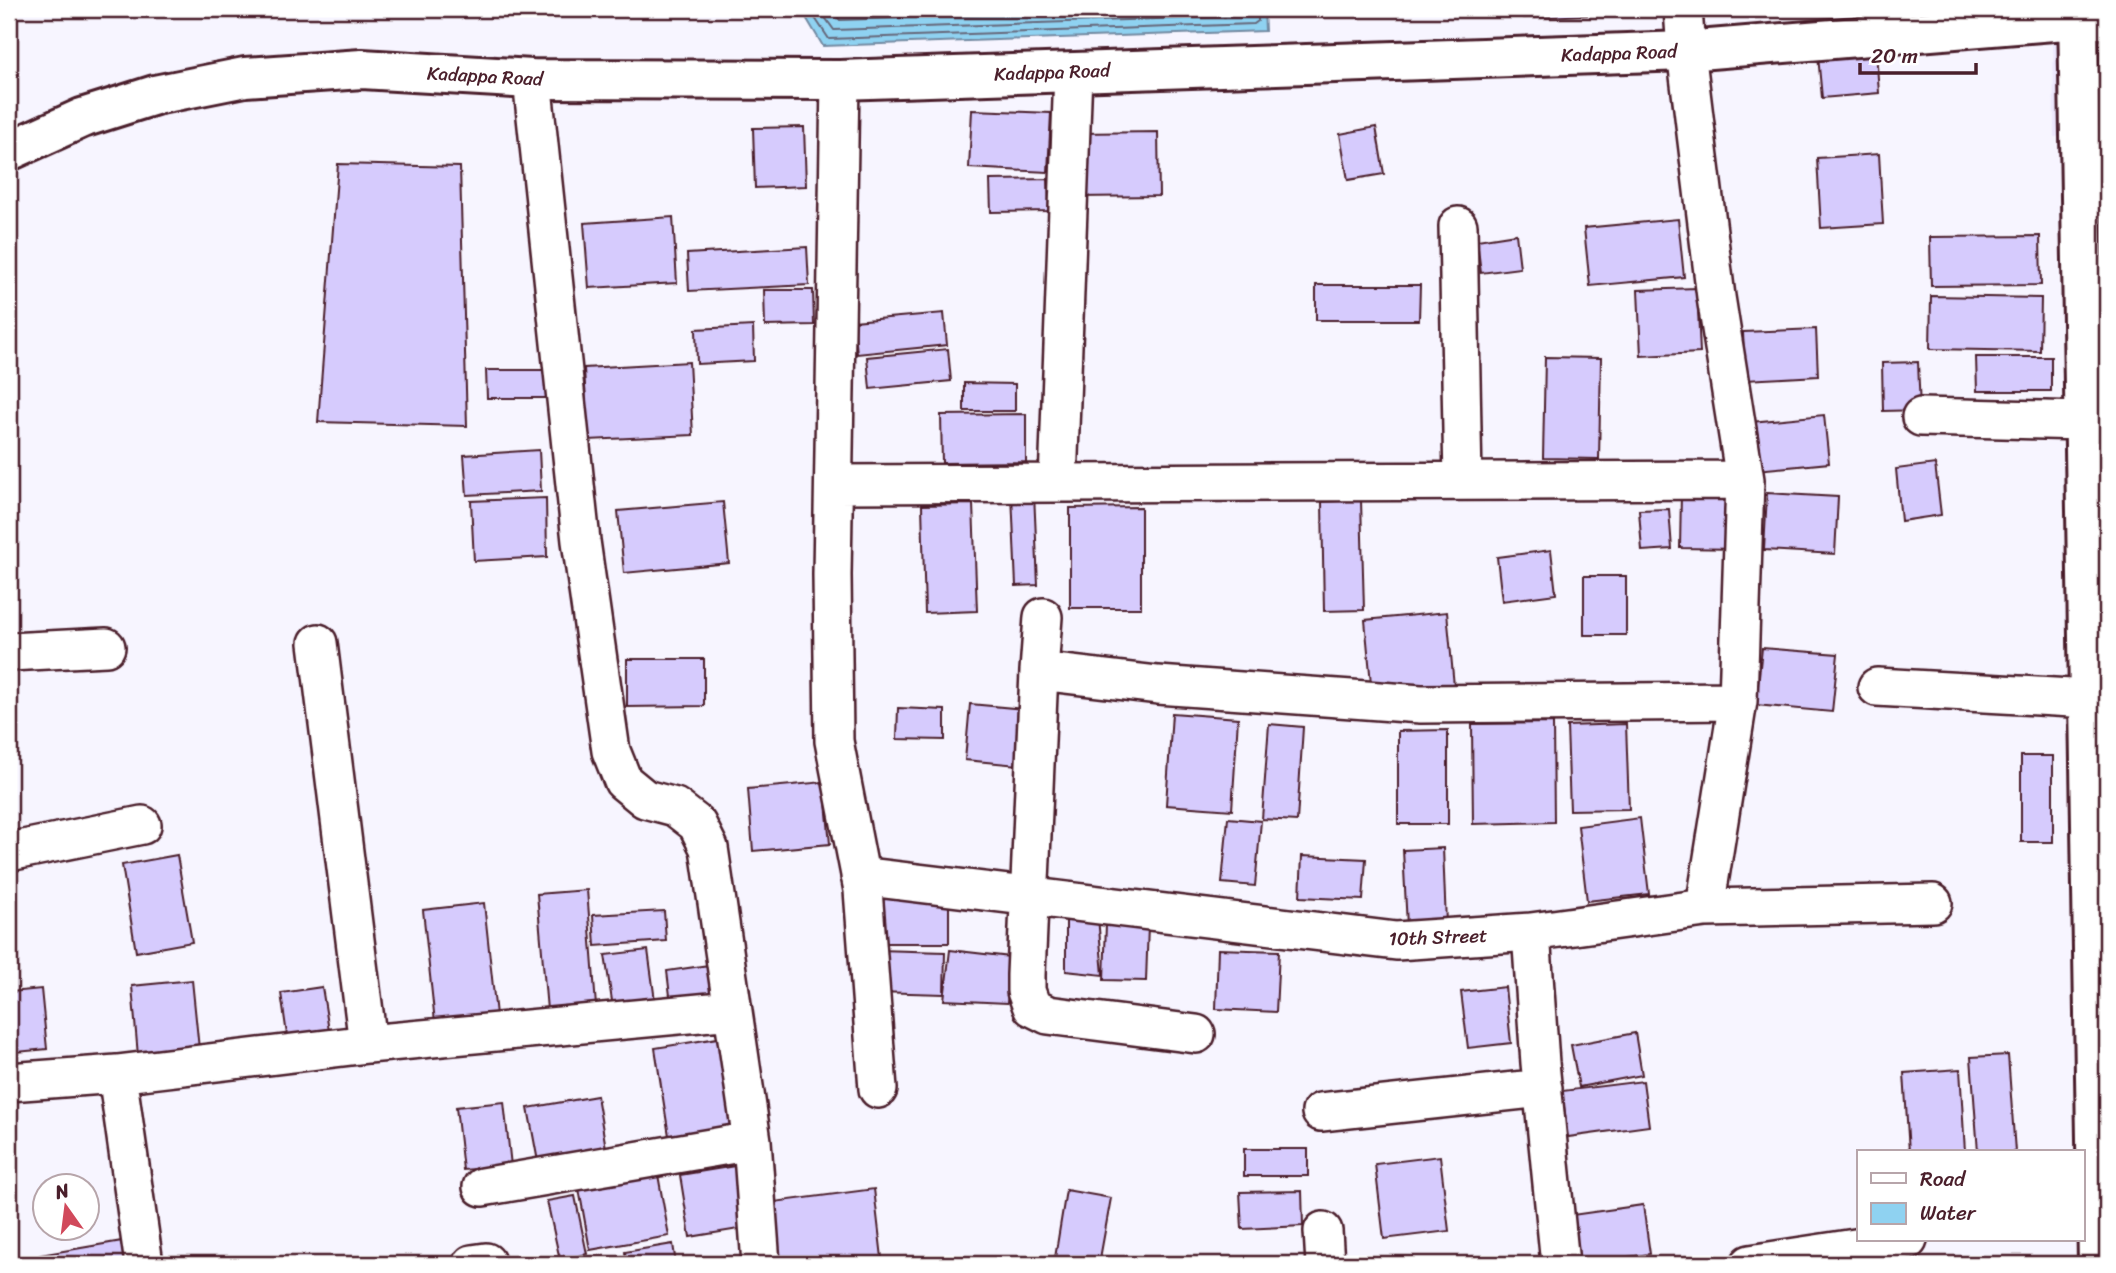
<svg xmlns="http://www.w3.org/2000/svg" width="2116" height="1273" viewBox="0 0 2116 1273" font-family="Sriracha,sans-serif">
<rect width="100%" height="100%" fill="#f7f5ff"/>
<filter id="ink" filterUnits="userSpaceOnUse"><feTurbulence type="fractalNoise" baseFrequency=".0143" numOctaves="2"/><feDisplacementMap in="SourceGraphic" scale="14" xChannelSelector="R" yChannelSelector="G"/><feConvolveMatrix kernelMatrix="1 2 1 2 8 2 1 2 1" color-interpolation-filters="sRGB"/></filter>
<g filter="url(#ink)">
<path fill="#ede8fe" d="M2053,9H2107V137H2054Z"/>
<path fill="#8fd2f1" stroke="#738aa2" stroke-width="2" d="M801,9H1264L1265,31L823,46Z"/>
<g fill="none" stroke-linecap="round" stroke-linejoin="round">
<path stroke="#66677a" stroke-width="2" d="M809,9L829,39L1254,24L1258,21V9
M819,9L834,30L1245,16L1248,14L1249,9
M831,9L840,20L1150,9"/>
</g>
<path fill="#d6cbfd" stroke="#4a1f2b" stroke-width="2" d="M1523,9H1587V15L1524,18Z
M1876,51L1879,93L1822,98L1818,56Z
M972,110L1051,113L1048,172L969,168Z
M804,127L806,186L755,188L753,128Z
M1376,127L1384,174L1348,180L1340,134Z
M1158,132L1159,196L1078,197V133Z
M1879,154L1883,224L1821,228L1817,158Z
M338,164L460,167L467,426L318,422Z
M1048,179L1049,211L991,212L990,180Z
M673,217L677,283L589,288L584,223Z
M1678,219L1684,277L1590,286L1584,228Z
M1516,234L1520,268L1481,273L1477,240Z
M2040,236L2041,285L1931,286L1930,237Z
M807,247L809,285L689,291L687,254Z
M1316,285H1420L1419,320H1316Z
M1697,288L1700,353L1641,356L1638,290Z
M764,290H813L814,325L765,326Z
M1931,296L2041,298L2040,351L1930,349Z
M944,313L947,345L857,354L854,321Z
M753,326L754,361L697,364L696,329Z
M1816,329L1818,376L1745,380L1743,332Z
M948,349L951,381L870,389L867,357Z
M1545,357L1601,358L1599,459L1543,458Z
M1976,357H2051V391H1977Z
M689,362L693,435L588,440L584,368Z
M1918,362L1920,410L1883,411L1882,363Z
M486,370H557V398H487Z
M964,383L1015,384V411H964Z
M1026,414V462L942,463L941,415Z
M1824,415L1829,463L1756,470L1751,422Z
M539,450L541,491L467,495L464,455Z
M1935,464L1941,515L1901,521L1896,469Z
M1034,493L1038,585L1016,586L1012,494Z
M1767,493L1838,497L1835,554L1764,550Z
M1681,494H1738V549L1680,548Z
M546,498L547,557L474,561L471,501Z
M1361,500L1364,610L1324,611L1322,502Z
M723,502L729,563L624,573L618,511Z
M973,504L977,611L925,613L922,505Z
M1141,507V608H1070V508Z
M1669,509L1672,549L1642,551L1639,510Z
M1551,550L1556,594L1502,601L1497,557Z
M1584,576H1626V635H1584Z
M1447,612L1454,686L1372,694L1365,620Z
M1762,648L1838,654L1832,712L1756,705Z
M627,659H704V706L627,707Z
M970,704L1024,709L1018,765L965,760Z
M898,708L945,710V740L897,739Z
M1172,713L1238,718L1232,810L1166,805Z
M1553,723L1554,822L1473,824L1472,724Z
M1269,724L1303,727L1297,821L1262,819Z
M1626,724L1629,809L1570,810L1567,726Z
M1448,730V824H1398V731Z
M2021,756H2053V842H2021Z
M824,782L830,844L753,851L748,789Z
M1228,818L1261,821L1255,886L1222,883Z
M1640,818L1649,894L1587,901L1578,826Z
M1443,848L1446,924L1407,926L1403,850Z
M177,855L192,942L136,952L122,865Z
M1302,856L1366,859L1363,900L1300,897Z
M587,890L596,1006L547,1010L537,894Z
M874,891H949V943H874Z
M484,903L496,1015L435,1022L423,910Z
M1066,906L1098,917L1103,975L1066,971Z
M664,911L666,941L595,946L593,915Z
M1106,924L1148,925L1146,981L1104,980Z
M1218,949L1279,951L1276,1012L1216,1009Z
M648,950L656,1008L614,1014L605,955Z
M878,950L945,952L944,994L876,992Z
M950,950L1010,957L1007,1003L944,1000Z
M709,965L714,999L671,1004L667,971Z
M192,980L199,1049L138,1056L132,986Z
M322,987L330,1037L288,1042L281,993Z
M1505,987L1511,1043L1468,1048L1461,992Z
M41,989L47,1049L17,1052L11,992Z
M1635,1033L1642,1075L1579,1087L1571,1045Z
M724,1037L738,1131L670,1142L655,1048Z
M2008,1055L2015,1152H1978L1971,1057Z
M1960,1069L1965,1152H1909L1904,1073Z
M1643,1081L1649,1126L1568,1137L1562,1091Z
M597,1096L607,1154L539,1167L528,1108Z
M504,1102L511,1166L463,1170L456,1107Z
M1244,1149H1308V1176H1244Z
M1440,1156L1449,1231L1384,1239L1375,1164Z
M735,1166L745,1228L690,1237L680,1175Z
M657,1169L669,1236L590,1250L578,1183Z
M874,1189L882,1258L836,1264H774L766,1203Z
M1066,1190L1111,1198L1099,1264H1054Z
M1302,1191L1303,1226L1242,1229L1240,1192Z
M575,1196L587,1254L560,1260L547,1201Z
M1643,1205L1650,1254L1574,1264L1565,1216Z
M122,1241L126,1264H42L40,1255Z
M673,1244L676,1264H627L625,1252Z
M1692,1260L1693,1264H1655Z"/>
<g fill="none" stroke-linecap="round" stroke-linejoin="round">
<defs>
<path id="street" d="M1683,9L1686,51L1716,297L1745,480L1738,701L1705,908
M532,79L581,541L611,751L623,781L645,799L675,807L697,824L709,848L752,1141L761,1264
M840,80L832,575L834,741L863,890L878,1089
M1458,226L1463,481
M1921,417L2084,421
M1058,483L1073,72
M834,484L1745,480
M1043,617L1039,671L1026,975V991L1032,1007L1048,1015L1196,1034
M318,643L368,1044
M9,652L106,647
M1039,671L1158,685L1421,704L1738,701
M1877,687L2107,700
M9,852L142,825
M860,876L1396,941L1531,932L1705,908L1933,903
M1531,932L1540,1063L1560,1264
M117,1074L144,1264
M9,1082L117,1074L368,1044L732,1010
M1321,1112L1543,1088
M482,1187L752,1141
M1323,1231L1325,1264
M472,1264L486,1262
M1750,1264L1908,1240"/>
<path id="secondary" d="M2078,9L2098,1264
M9,151L82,118L155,95L245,77L362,69L532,79L840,80L1686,51L2078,19H2107"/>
</defs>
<use href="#street" stroke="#4a1f2b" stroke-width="42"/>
<use href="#secondary" stroke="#4a1f2b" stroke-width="44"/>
<use href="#street" stroke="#fff" stroke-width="37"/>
<use href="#secondary" stroke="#fff" stroke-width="38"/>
</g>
</g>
<g text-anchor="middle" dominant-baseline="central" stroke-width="7" stroke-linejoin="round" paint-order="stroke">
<g font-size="19" fill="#4a1f2b" stroke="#fff">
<text transform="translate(1619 53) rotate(-2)">Kadappa Road</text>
<text transform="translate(1052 72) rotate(-2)">Kadappa Road</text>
<text transform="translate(485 76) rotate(3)">Kadappa Road</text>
<text transform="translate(1438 937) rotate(-2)">10th Street</text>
</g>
</g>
<rect width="2116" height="1273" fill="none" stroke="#fff" stroke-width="35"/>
<rect x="18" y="18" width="2081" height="1238" fill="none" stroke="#4a1f2b" stroke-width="2.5" filter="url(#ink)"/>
<rect x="1857" y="1150" width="228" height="91" fill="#ffffff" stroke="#b7a5aa" stroke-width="2"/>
<rect x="1871" y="1173" width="35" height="10" fill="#ffffff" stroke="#b7a5aa" stroke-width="2"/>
<text x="1920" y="1186" font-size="21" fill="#4a1f2b">Road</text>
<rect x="1871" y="1203" width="35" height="21" fill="#8fd2f1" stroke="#b7a5aa" stroke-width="2"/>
<text x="1920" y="1220" font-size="21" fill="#4a1f2b">Water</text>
<g transform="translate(66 1207) rotate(346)"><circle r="33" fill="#ffffff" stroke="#b7a5aa" stroke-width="2"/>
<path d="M0-5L12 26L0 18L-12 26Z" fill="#d1495b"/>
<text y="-10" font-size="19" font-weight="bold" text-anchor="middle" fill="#4a1f2b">N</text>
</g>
<path d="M1860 63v10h116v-10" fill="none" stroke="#4a1f2b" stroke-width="3.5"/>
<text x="1871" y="63" font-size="21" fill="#4a1f2b" stroke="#ffffff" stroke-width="5" paint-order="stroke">20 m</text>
</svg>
